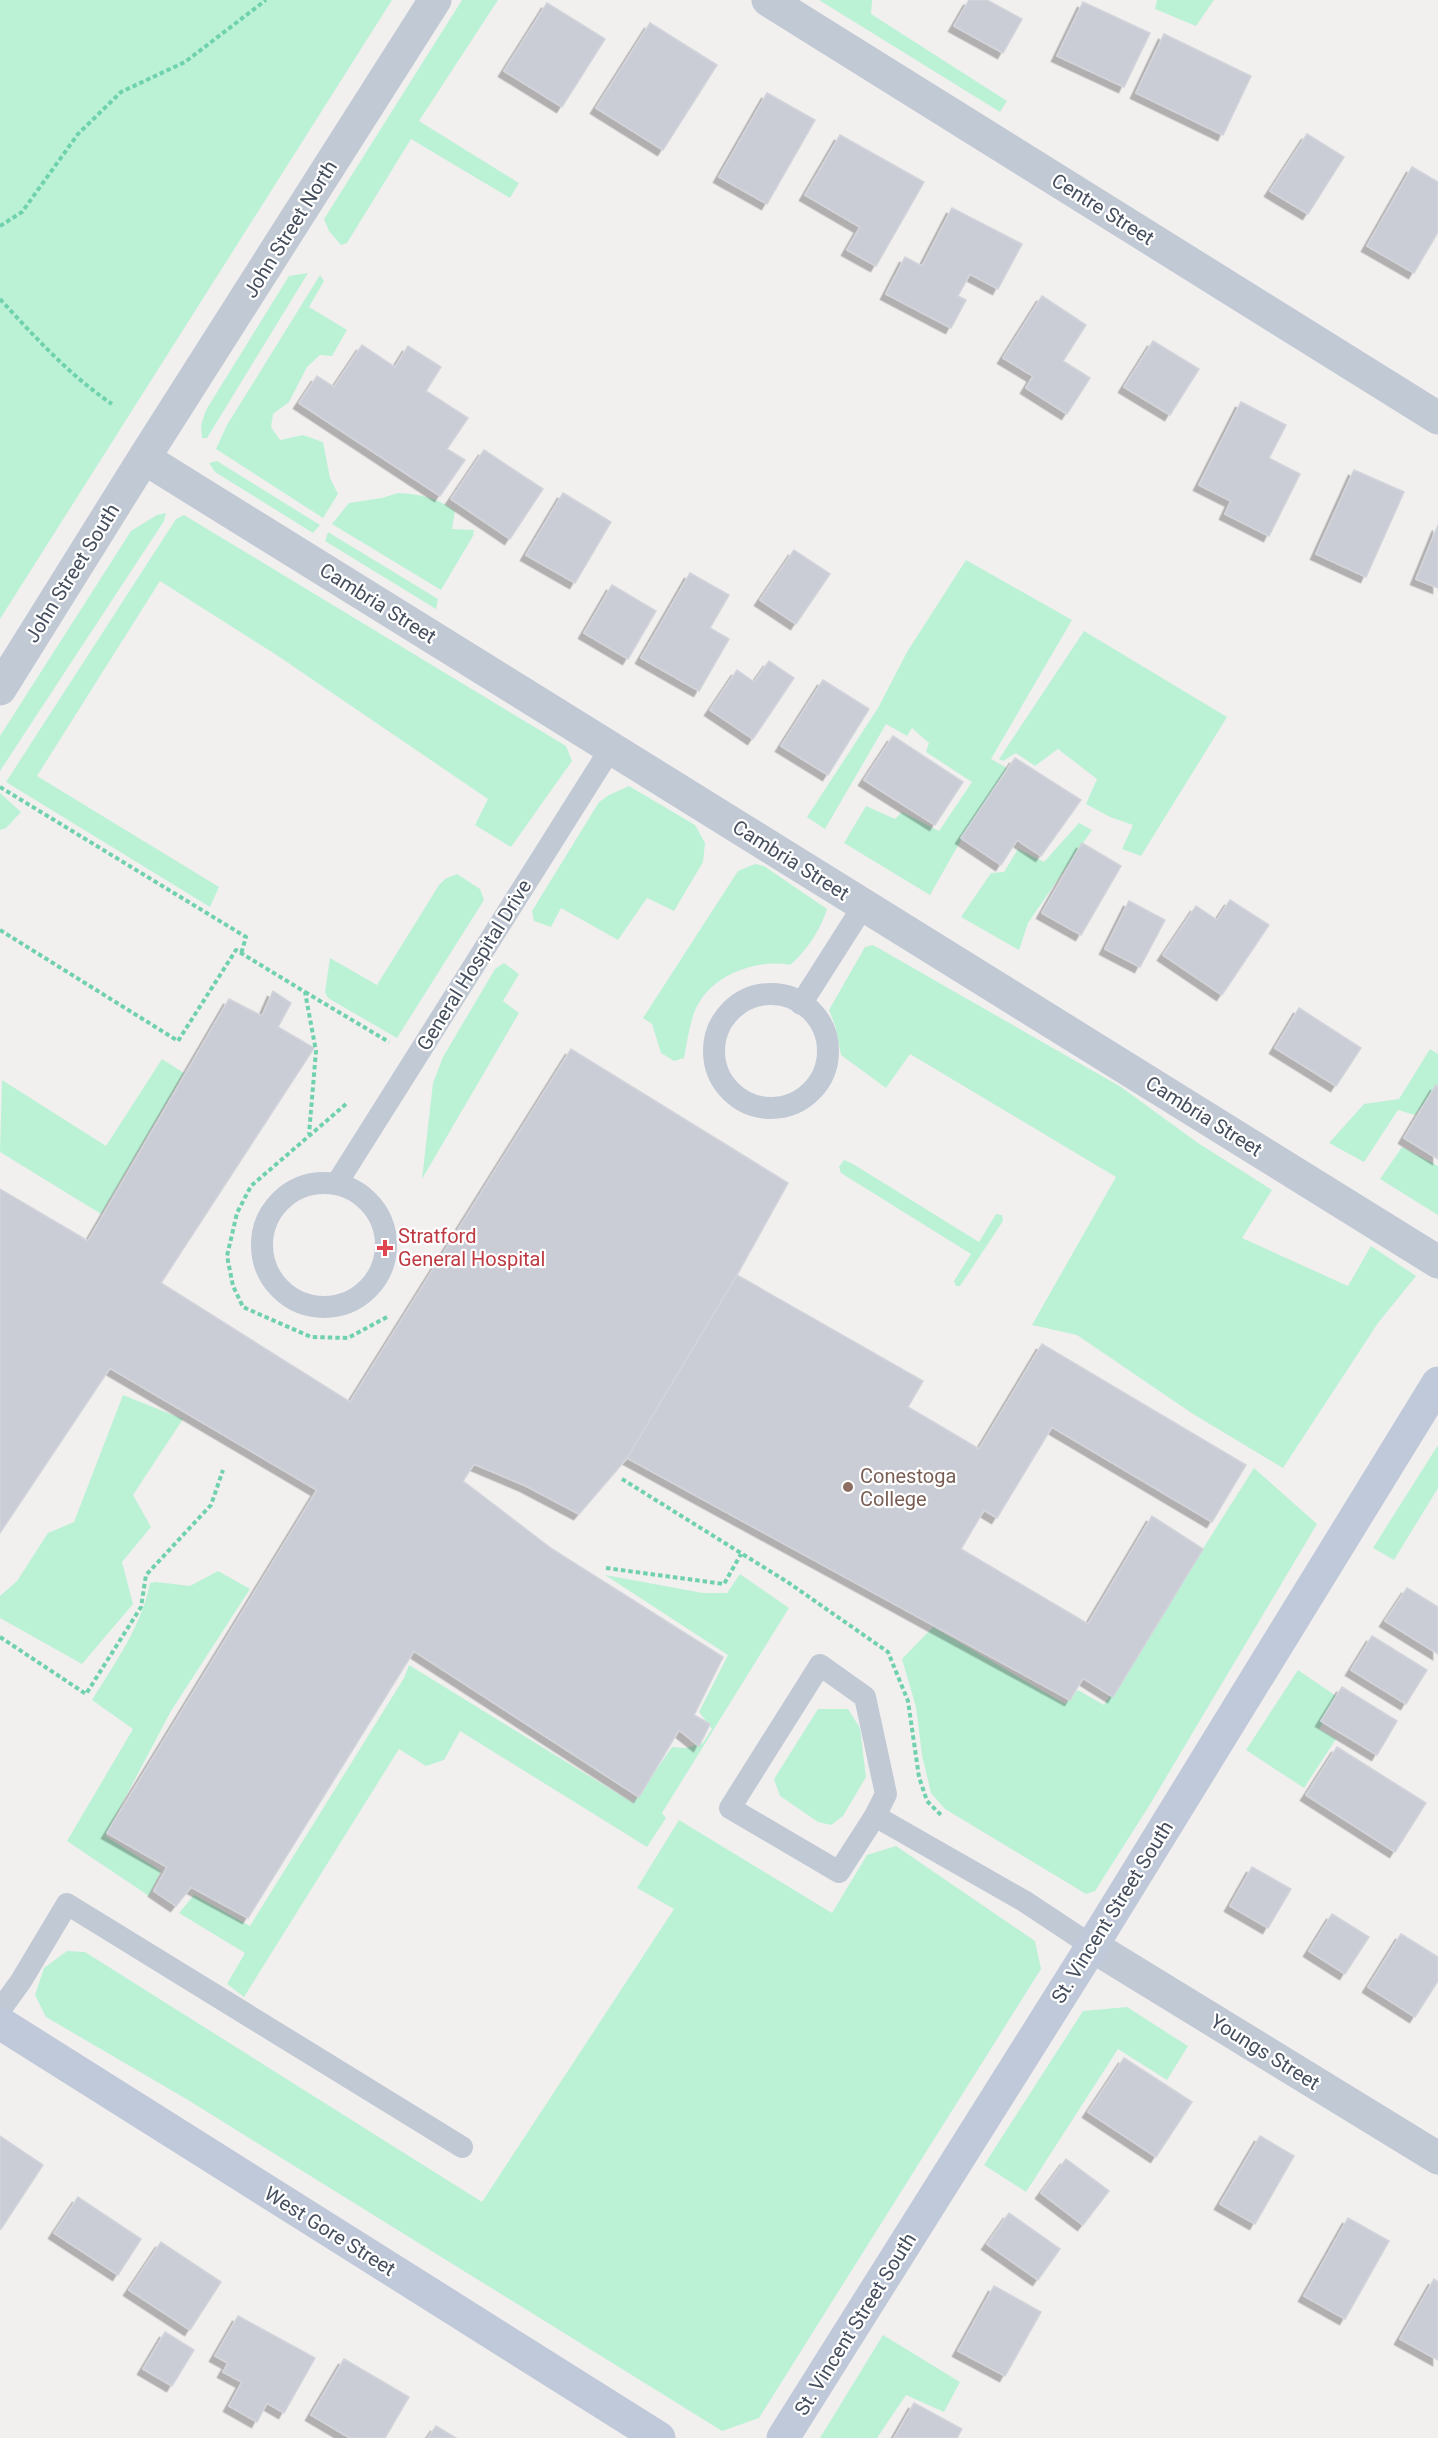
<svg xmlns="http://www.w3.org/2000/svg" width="1438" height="2438" viewBox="0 0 1438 2438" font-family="Roboto,sans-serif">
<defs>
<filter id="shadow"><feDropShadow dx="-5.5" dy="5.5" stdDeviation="0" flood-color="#0004"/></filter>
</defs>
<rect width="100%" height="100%" fill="#f2efef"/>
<path fill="#bbf2d6" d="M0,0H392L0,619Z
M462,0H498L419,121L519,183L510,198L411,139L347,243L341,245L329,231L324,219Z
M819,0H872L871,14L1007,101L1000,112Z
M1157,0H1214L1196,26L1155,9Z
M308,273L207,438H202L201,425L206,410L289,276Z
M320,275L324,281L309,307L347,330L332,356L320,355L307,367L289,402L273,414L271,427L280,440L303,435L323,442L330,478L338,494L323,518L216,449L227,425Z
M217,461L320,525L313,533L215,472L209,463Z
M398,493C419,494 438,498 455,511L452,529L474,530L473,536L441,590L332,524L349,503L382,498Z
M166,513L164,521L0,771V736L131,531L157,515Z
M184,515L566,746L572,761L511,847L475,825L488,799L275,654L160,581L37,776L219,887L210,907L6,782L176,519Z
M328,532L438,599L436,609L325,541Z
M966,560L1072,620L991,759L1007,768L964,835L930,895L844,843L866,806L895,819L902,812L939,831L972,782L926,752L929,743L912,728L907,736L886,724L825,829L807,817L878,708L907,652Z
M1084,631L1227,717L1141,856L1122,849L1133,825L1110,817L1086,804L1097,779L1058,749L1035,766L1016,753L1003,761L999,759Z
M629,786L695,825L705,843L703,862L674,911L647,898L618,940L561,908L551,927L534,921L532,911L599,802L609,795Z
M0,793L21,812L6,828L0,830Z
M1079,823L1092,830L1028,923L1019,950L961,917L991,873L1004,872L1018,849L1044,862Z
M755,864L764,866L827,909C821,929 806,952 790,965C754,958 707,977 694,1013C689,1027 687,1043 684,1058L674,1061L661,1053L652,1024L643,1018L738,871Z
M457,874L480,889L484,900L397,1038L328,998L325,992L330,958L377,985L439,885L445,879Z
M873,945L1121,1087L1198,1143L1272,1190L1242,1238L1348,1286L1371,1246L1416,1276L1378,1323L1283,1468L1193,1414L1077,1335L1032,1325L1116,1177L910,1054L886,1088L841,1055L835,1025L829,1010L865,947Z
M504,963L519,974L503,1001L519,1013L422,1179L433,1083L443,1057L495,969Z
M1430,1049L1438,1054V1085L1415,1115L1398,1110L1364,1162L1329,1143L1364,1104L1399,1099Z
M162,1059L184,1073L101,1214L0,1152L2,1080L106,1146Z
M1402,1147L1438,1166V1215L1380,1179Z
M844,1160L853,1164L979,1242L996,1214L1002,1215L1003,1221L960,1286H956L954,1281L971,1254L841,1173L839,1167Z
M123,1395L183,1419L133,1495L151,1527L122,1562L133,1604L82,1664L0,1618V1596L17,1581L48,1533L74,1522Z
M1438,1445V1488L1394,1560L1373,1548Z
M1254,1468L1317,1524L1149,1806L1095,1891L1086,1894L945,1809L931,1793L922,1755L916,1707L902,1659L933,1627L1065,1704L1078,1690L1104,1705Z
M218,1571L250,1589L171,1711L105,1836L161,1871L149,1896L67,1841L133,1729L92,1700C115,1663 141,1627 150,1583L156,1582L190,1586Z
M740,1574L789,1608L662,1813L666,1818L647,1847L460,1731L444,1760L426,1766L399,1749L244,1997L227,1984L245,1953L179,1913L194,1895L250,1926L404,1678L409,1665L633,1803L672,1747L686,1748L703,1743L712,1729L699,1712L728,1655L605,1575L703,1593H727Z
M1298,1670L1339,1698L1319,1729L1336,1739L1304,1788L1246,1750Z
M818,1709H848L860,1728L866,1777L843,1816L831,1825L818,1822L780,1796L774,1779Z
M679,1820L832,1913L867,1855L896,1846L1035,1941L1041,1969L759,2418L722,2431L188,2100L46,2017L35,1995L44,1968L67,1951L85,1952L482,2202L674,1909L637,1888Z
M1127,2007L1188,2046L1167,2080L1118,2049L1026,2192L984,2165L1083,2011Z
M883,2335L960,2382L944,2412L906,2395L877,2438H820Z"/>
<path fill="#cacdd5" stroke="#d2d4db" stroke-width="1.5" filter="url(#shadow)" d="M969,0H987L1022,19L1003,53L954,26Z
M1083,2L1150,33L1124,87L1057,56Z
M547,3L605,39L562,107L504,71Z
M650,23L717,65L663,150L596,108Z
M1164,34L1251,76L1223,135L1136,93Z
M767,93L815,120L767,204L719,177Z
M1307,134L1344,157L1308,214L1270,191Z
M840,135L924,182L876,266L847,250L860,227L805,195Z
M1412,167L1438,182V232L1414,273L1367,246Z
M952,208L1022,244L998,289L970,274L958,296L966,300L951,328L886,294L905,257L922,266Z
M1042,296L1086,325L1063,361L1090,378L1067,414L1026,388L1033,376L1003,358Z
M1153,341L1199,369L1170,415L1124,387Z
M362,345L395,367L408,346L441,367L426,391L468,418L447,449L465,460L440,496L299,403L317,376L334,387Z
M1241,402L1286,425L1269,458L1300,474L1269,536L1225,514L1231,501L1199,485Z
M484,450L543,489L510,539L451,499Z
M1354,470L1404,492L1366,577L1316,554Z
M563,493L611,522L575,583L526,555Z
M1438,525V588L1416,579Z
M794,550L830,574L796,624L760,600Z
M690,573L729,595L710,628L729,639L699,691L641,658Z
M612,585L656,611L628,659L584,633Z
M769,661L794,678L753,739L710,710L737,670L754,682Z
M823,680L869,709L828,775L781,746Z
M893,736L963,782L935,825L864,780Z
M1015,758L1081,800L1041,856L1017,840L1001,865L961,838Z
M1082,843L1121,866L1081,935L1042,913Z
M1230,900L1269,925L1222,995L1163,955L1196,906L1217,920Z
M1129,901L1165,920L1140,967L1105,949Z
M273,991L291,1003L278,1027L314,1048L161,1283L350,1402L571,1049L788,1183L737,1275L627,1458L579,1514L526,1486L474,1464L463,1481L552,1549L723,1657L694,1715L710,1724L699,1746L679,1730L639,1797L414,1651L248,1918L191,1887L176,1906L154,1891L167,1867L107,1833L317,1490L110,1368L0,1533V1189L88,1241L229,999L262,1016Z
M1299,1008L1361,1048L1336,1086L1275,1048Z
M1436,1085L1438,1087V1159L1404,1138Z
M737,1275L923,1381L908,1407L979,1449L1042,1344L1246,1465L1212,1522L1052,1427L997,1518L984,1510L961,1549L1088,1624L1152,1516L1203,1549L1113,1697L1083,1678L1070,1700L627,1458Z
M1407,1588L1438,1607V1654L1385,1621Z
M1372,1636L1427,1670L1406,1704L1351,1670Z
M1342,1687L1397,1721L1377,1755L1321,1721Z
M1337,1747L1426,1803L1395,1852L1306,1795Z
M1252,1867L1291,1889L1268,1928L1230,1906Z
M1332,1914L1369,1937L1345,1974L1309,1951Z
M1401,1934L1438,1957V1981L1415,2017L1368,1987Z
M1124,2058L1192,2102L1156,2157L1088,2112Z
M0,2136L43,2165L1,2229H0Z
M1260,2136L1294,2156L1255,2224L1220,2204Z
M1066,2159L1109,2191L1083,2225L1041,2193Z
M78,2197L141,2239L118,2275L54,2233Z
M1009,2213L1060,2249L1038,2280L987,2244Z
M1348,2218L1389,2241L1345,2319L1304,2296Z
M161,2242L221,2282L190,2330L129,2290Z
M1434,2279L1438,2282V2360L1400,2339Z
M994,2286L1041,2312L1005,2376L958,2351Z
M238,2316L315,2358L284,2413L267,2403L257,2422L229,2406L242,2382L223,2372L228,2363L215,2356Z
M165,2332L194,2350L172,2386L143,2369Z
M344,2359L409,2397L385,2438H350L311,2415Z
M914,2403L962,2429L957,2438H894Z
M436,2426L456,2438H428Z"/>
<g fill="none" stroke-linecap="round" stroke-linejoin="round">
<path stroke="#70d2ad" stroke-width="4" stroke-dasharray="4.5 3" stroke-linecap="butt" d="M0,226L22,212L78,134L121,92L185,62L266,0
M0,299C35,337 69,375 112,404
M0,787L246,937L241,954
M0,930L178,1041L236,950L305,992L316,1051L309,1134
M305,992L389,1042
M346,1104L251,1186L237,1213L227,1256L233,1286L243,1307L311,1337L348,1338L387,1317
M622,1479L789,1583L888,1652L908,1701L919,1777L927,1801L941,1815
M606,1568L724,1584L741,1554
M0,1637L86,1694L141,1607L146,1575L211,1505L223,1470"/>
<path stroke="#c1c9d5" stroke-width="22" d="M714 1051a57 57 0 1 1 114 0a57 57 0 1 1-114 0Z
M801,1004L864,905
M337,1183L611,748
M262 1245a62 62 0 1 1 124 0a62 62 0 1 1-124 0Z
M875,1816L839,1872L730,1808L820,1665L865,1697L886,1794L875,1816L1024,1901L1092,1946
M0,2010L21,1981L67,1904L462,2147"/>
<path stroke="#c1c9d5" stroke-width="33" d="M768,0L1438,418
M144,458L1438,1262
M0,689L144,458L435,0
M1092,1946L1438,2158"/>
<path stroke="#c0c9d9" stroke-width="33" d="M0,2023L659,2438
M783,2438L1092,1946L1438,1383"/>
</g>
<path fill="#e0444e" stroke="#fff" stroke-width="2" d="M382 1239h6v6h6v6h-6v6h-6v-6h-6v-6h6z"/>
<circle fill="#8d6e63" stroke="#fff" stroke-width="2" cx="848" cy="1487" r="6"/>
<g text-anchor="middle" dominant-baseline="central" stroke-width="4.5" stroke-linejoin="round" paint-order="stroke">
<g font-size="20" fill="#464f5e" stroke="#fff">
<text transform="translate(1103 209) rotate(32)">Centre Street</text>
<text transform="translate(290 229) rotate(-58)">John Street North</text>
<text transform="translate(72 573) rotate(-58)">John Street South</text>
<text transform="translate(378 603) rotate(32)">Cambria Street</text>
<text transform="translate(791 860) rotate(32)">Cambria Street</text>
<text transform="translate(474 965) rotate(-58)">General Hospital Drive</text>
<text transform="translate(1204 1116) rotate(32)">Cambria Street</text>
<text transform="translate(1112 1912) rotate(-58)">St. Vincent Street South</text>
<text transform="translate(1265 2052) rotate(32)">Youngs Street</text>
<text transform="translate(330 2231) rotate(32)">West Gore Street</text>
<text transform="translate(855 2324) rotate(-58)">St. Vincent Street South</text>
</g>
<g font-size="20" fill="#be3a42" stroke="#fff" text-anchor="start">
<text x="398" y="1236">Stratford<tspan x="398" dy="23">General Hospital</tspan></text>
</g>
<g font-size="20" fill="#785e54" stroke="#fff" text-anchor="start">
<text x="860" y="1476">Conestoga<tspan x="860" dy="23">College</tspan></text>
</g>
</g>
</svg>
